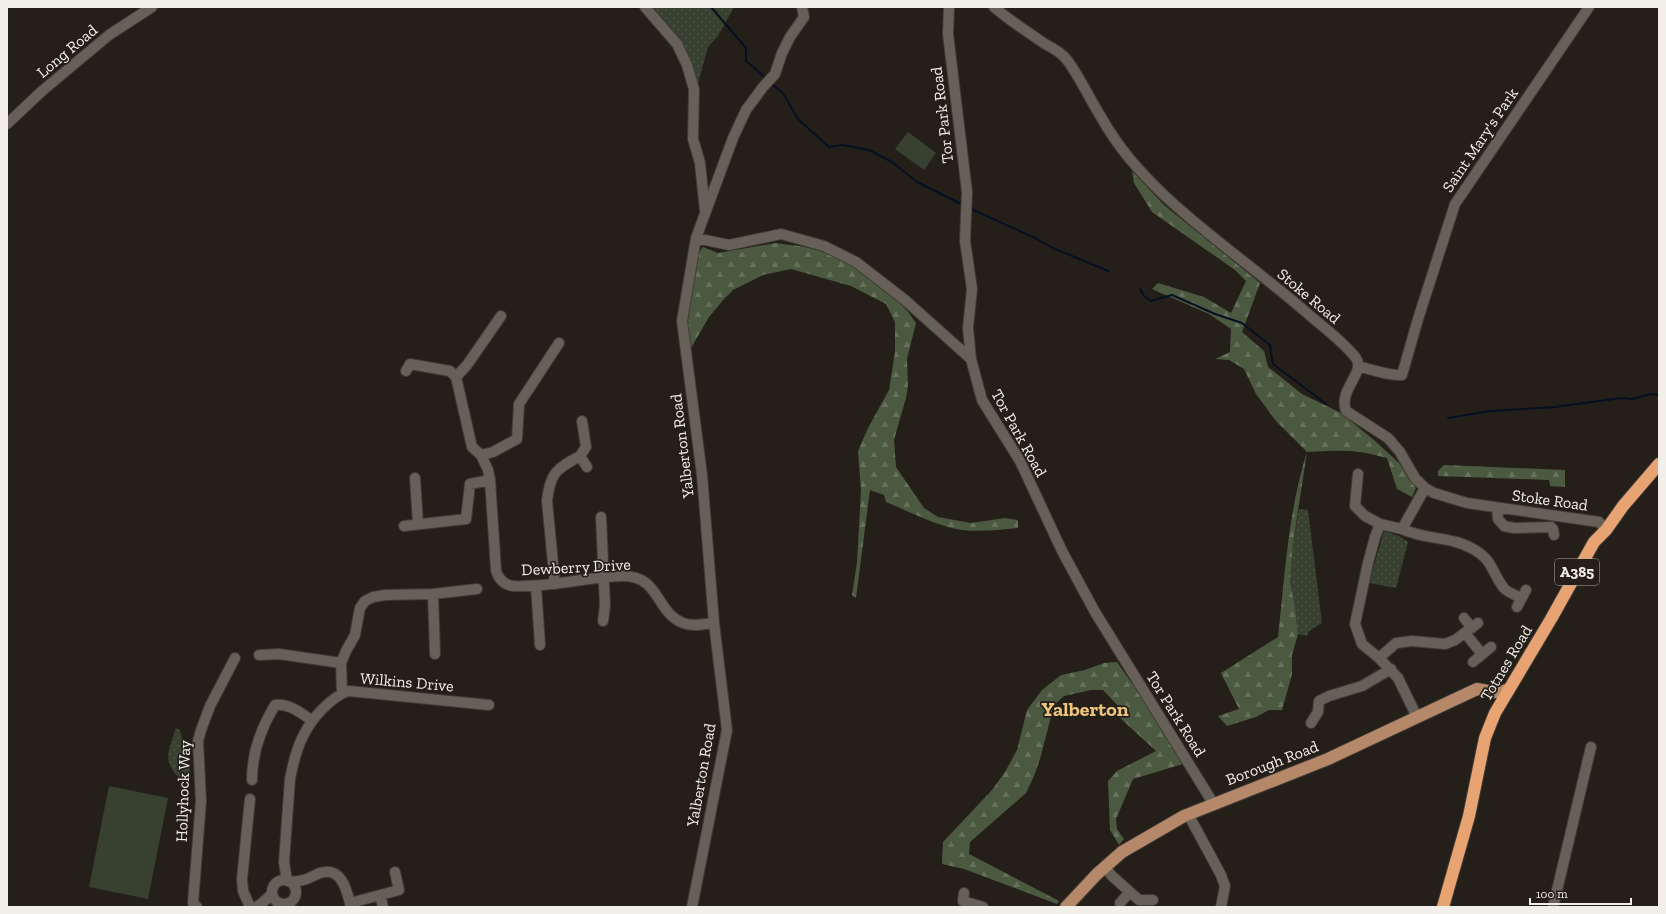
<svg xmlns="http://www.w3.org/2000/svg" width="1666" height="914" viewBox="0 0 1666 914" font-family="'Zilla Slab',serif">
<defs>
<pattern id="grass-dots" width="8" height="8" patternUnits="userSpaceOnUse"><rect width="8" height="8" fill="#384130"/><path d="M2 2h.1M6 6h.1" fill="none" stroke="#4c5444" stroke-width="1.8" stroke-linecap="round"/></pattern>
<pattern id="forest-firs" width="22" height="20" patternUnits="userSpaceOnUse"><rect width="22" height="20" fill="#4c5941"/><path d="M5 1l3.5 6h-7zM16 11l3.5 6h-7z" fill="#66715c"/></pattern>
</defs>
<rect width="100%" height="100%" fill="#251f19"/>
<path fill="url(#grass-dots)" d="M652,7H734L718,36L708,47L697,87Z
M1299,509L1308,510L1322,623L1309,631L1307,636L1298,634L1295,607L1290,581L1293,543Z
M1384,531L1399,536L1408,542L1396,588L1369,583Z
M176,728L180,730L191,775L180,779C161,759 169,752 176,728Z"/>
<path fill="url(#forest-firs)" d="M1132,171L1164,205L1260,283L1242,332L1264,351L1268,367L1302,394L1341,413L1374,440L1399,463L1416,488L1412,497L1397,489L1387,458C1356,449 1339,450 1307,452L1293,543L1290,581L1295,607L1298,634L1292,655V674L1282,710H1269L1256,717L1227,726L1218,716L1239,709L1221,673L1278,637C1285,575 1288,512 1307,452L1276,421L1256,394L1244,369L1229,360L1215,359L1230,352L1231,329L1209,314L1152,289L1158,283L1204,297L1231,313L1246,281L1235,270L1152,212L1134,183Z
M776,243C787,245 798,245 809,248C847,257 895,290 916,323L907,359L908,386L906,398L894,440L896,467L924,508L938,517L971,523L1005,518L1018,520V528C999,530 980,532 962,530C939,527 908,511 886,502L884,495L870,490L856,598L852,595L857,562L861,490L858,451L868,428L889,390L895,352V322L886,304L851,286L791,269L763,275L733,290L724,299L709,317L691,348C690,341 688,334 688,327C688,308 691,261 703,247L718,253Z
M1444,465L1565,470V487L1550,486L1549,480L1438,476V471Z
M1117,662C1140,695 1165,728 1183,764L1133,779L1116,819L1117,829L1124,839L1119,845L1110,830L1108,781L1117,771L1156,751L1119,717L1120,708L1103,690H1091L1064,696L1054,705L1040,759L1034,776L1026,793L970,842L969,854L1059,901L1057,904L964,869L942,864L943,842L992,790L1005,772L1017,750L1027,710L1042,690L1061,675L1085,670L1104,663Z"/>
<path fill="#384130" d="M908,132L936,153L924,170L895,149Z
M109,786L168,798L148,899L89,887Z"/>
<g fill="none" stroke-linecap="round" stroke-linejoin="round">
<path stroke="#051022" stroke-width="2" d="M711,7L746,48V61L766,78
M771,83L783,93L798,119L829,147L843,145L869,150L892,162L917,182L963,205
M969,208L1035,238L1053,248L1108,271
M1140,289L1144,296L1151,301L1172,295L1215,314L1242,323L1270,345L1273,364L1326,404
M1448,418L1490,411L1555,407L1621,398L1633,399L1650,394L1659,395"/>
<defs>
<path id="minor" d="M645,7L677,44L687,65L694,89L693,139L700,163L705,211
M949,7L948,34L967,192L965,241L972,289L968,328L971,359L982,400L1020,461L1062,551L1095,612L1213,803
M994,7C1010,21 1028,32 1045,44C1053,48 1062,53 1067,60C1080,77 1089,98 1101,117C1119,149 1139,171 1165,196C1210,238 1261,273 1307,313C1323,327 1343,341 1356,358C1366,373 1338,389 1346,411L1388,438L1400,452L1415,478L1425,488L1434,493L1467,503L1599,522L1606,530
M7,124L42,91L109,35L152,7
M696,238L729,245L781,234L824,246L856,262L905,300L971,359
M1359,367C1373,369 1387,376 1402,375L1418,319L1455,204L1589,7
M406,371L410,364L450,371L456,377L472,447L481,455L488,470L490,480L496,570C497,576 502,583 509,585C513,587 519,586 524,586C556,586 588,577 621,576C661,575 654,611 683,623C692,627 704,624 714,623
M456,377L467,365L501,316
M481,455L493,452L517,439L519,404L559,343
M580,456L586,447L582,421
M1358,474L1355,506L1365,516L1380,524
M415,478L418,524
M1497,508L1498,519L1504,526L1514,528L1551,527L1553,529L1554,535
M601,517L605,606L603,621
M404,526L466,519L470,484L490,480
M1402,529C1425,540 1451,536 1473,549C1493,560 1491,571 1503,587C1506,592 1516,595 1521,598
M555,584L547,501C550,473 556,469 580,456L587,467
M536,586L540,645
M433,594L435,654
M1517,607L1526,590
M1464,618L1472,628
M1465,633L1482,654
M259,655L279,654L341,663
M1379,658L1396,643L1412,641L1445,644L1455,640L1478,623
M1473,662L1491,647
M342,693L341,663L346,651L355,635L360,608L365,601L373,597L385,595L433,594L477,589
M1417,717L1398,678L1379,658L1362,644L1355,624L1368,563L1375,537L1380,524L1402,529L1425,488
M1311,723L1318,712L1319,701L1329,696L1362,686L1391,669
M252,780C252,753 261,728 275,705C289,703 301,713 311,720
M1188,814L1221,875L1225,886L1221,907
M1105,867L1112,876L1139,900H1153
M272 892a12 12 0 1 1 24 0a12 12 0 1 1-24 0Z
M287,881L284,862L290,779C296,747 305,723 330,702C336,697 341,693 349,691L489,705
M291,882C297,881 303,881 309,878C313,876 317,874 320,873C342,866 347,891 351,907
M964,893L963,901L983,907
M380,895L383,907
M350,903L399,890L395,872
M1120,903L1130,892
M197,907L193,903L201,801L198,741L201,730L210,706L235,658
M250,907L243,891L242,879L250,799
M256,907L261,904L272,894
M692,907L727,730L714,623L702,475L682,321L696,238L733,138L746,110L763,87L775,74L782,53L790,37L804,17L802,7
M1553,907L1591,747"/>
<path id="major" d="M1066,907L1097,874L1122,852L1184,816L1328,759L1477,689C1491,691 1495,695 1509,689"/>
<path id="highway" d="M1443,907L1469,816L1485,738L1495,713L1551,619L1594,542L1606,530L1623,506L1659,464"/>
</defs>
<use href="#minor" stroke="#403b36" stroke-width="12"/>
<use href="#major" stroke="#403b36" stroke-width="14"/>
<use href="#highway" stroke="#403b36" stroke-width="14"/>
<use href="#minor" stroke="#676059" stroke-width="10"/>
<use href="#major" stroke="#b48869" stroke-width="12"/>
<use href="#highway" stroke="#e8a373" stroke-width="12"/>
</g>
<g text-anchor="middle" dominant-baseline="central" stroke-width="3.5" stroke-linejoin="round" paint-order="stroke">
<rect fill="#251f19" stroke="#b4b0ab" stroke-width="1" x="1555" y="559" width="44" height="26" rx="3"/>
<g font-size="15" font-weight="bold" fill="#f2eee9">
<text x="1577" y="572">A385</text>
</g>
<g font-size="16" fill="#f2eee9" stroke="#251f19">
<text transform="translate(67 51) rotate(-40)">Long Road</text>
<text transform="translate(942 115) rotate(-97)">Tor Park Road</text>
<text transform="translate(1480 140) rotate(-56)">Saint Mary's Park</text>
<text transform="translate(1309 296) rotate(40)">Stoke Road</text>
<text transform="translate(1019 433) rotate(61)">Tor Park Road</text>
<text transform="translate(682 446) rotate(-97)">Yalberton Road</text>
<text transform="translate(1550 500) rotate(8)">Stoke Road</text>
<text transform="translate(576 567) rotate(-3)">Dewberry Drive</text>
<text transform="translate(1506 663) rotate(-59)">Totnes Road</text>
<text transform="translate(407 682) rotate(5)">Wilkins Drive</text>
<text transform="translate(1176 714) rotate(58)">Tor Park Road</text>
<text transform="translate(1272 763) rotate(-21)">Borough Road</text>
<text transform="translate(701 775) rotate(-80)">Yalberton Road</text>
<text transform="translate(183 791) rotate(-88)">Hollyhock Way</text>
</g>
<g font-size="20" font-weight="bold" fill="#ecc47d" stroke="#251f19">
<text x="1085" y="709">Yalberton</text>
</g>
</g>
<rect width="1666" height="914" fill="none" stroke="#f2eee9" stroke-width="16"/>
<path d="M1530 898v6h101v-6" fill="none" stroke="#f2eee9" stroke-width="2"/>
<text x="1536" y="898" font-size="12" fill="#f2eee9" stroke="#251f19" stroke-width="3" paint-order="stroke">100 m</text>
</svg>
